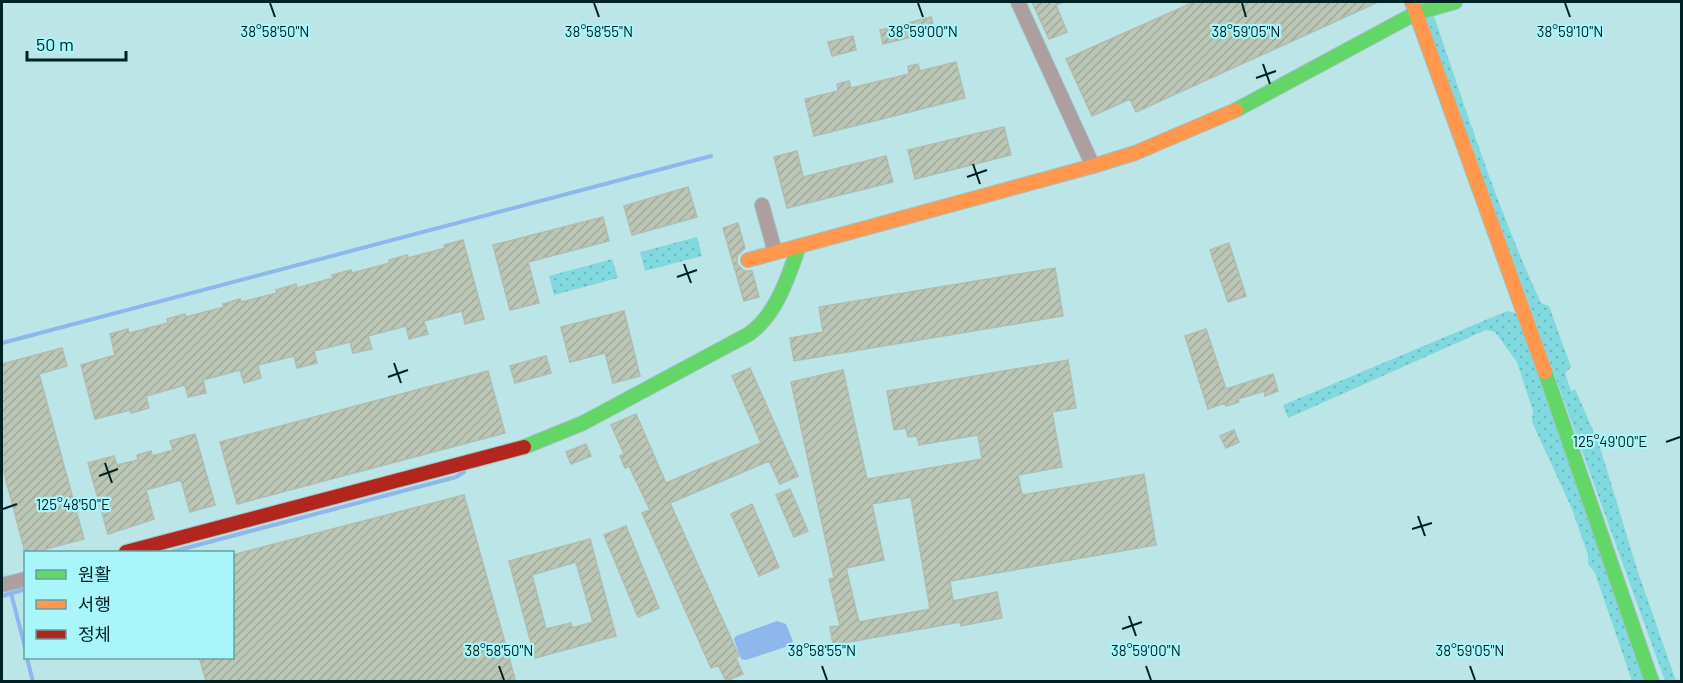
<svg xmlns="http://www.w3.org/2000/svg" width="1683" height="683" viewBox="0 0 1683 683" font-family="Barlow,'Noto Sans KR',sans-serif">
<defs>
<pattern id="grass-dots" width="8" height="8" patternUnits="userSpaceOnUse" patternTransform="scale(1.5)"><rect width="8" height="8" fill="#80d9df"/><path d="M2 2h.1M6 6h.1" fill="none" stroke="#6dbabf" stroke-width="1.8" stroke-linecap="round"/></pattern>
<pattern id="building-hatch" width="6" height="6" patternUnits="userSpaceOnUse" patternTransform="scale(1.5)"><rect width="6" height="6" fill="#bcc6b6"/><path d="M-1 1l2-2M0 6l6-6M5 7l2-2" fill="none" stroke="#a0aa9c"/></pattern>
</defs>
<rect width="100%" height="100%" fill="#bbe5e7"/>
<path fill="url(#grass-dots)" d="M1434,16C1467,113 1498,210 1541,303L1549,306L1571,367L1565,373L1571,391L1575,389L1599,444L1637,569L1676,681H1665L1426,18Z
M697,237L702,256L645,271L640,252Z
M612,259L618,278L554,295L549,276Z
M1507,311L1516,313L1645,681H1632L1595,573L1588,564V555L1572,509L1532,422L1533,411L1517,362L1495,332L1486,330L1288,418L1283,405Z"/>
<path fill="#8eb8ec" d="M777,621L786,624L793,641L791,645L746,660L741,659L734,639L736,636Z"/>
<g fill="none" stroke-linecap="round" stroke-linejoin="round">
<path stroke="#8eb8ec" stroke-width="4" d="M2,343L711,156
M171,552L456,477L464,472
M11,593L26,651
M2,596L26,589
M27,658L33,682"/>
</g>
<path fill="url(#building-hatch)" stroke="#b0bcb1" stroke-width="1.5" fill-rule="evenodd" d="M1032,2H1064L1056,5L1067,32L1049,39Z
M1194,2H1378L1136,112L1130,99L1092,116L1066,59Z
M931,17L935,31L883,44L880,30Z
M853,36L856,50L832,56L828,42Z
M956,62L965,98L814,136L805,99L838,91L837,84L849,81L851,88L909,74L908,66L918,64L920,71Z
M1004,127L1011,155L915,179L908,150Z
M797,151L803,177L886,156L893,182L787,208L774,157Z
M688,187L697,217L632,235L624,206Z
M603,217L609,241L528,262L539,303L510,310L493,245Z
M738,223L745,248L737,256V264L744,271H752L759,297L744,301L723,228Z
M463,240L484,319L465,324L462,311L424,321L428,334L409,339L406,326L368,336L372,349L353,353L350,342L314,351L317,363L297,368L294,356L258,365L261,378L244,383L240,370L203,380L206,393L188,397L185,385L146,396L149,408L131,413L130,410L95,419L81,365L115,355L110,334L128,329L129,333L168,323L167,319L185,314L186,317L224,307L223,304L240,299L241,302L277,293L276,290L296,284L297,288L333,278L332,275L351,270L352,273L390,263L389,260L407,255L408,258L445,248L444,245Z
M1229,243L1246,296L1228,302L1210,250Z
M1055,268L1063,316L794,361L790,338L823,332L819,307Z
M624,311L640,376L613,383L605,353L570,362L561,327Z
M1206,329L1226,389L1273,374L1278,391L1265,396L1264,391L1238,399L1239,402L1226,406L1225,403L1208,409L1185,336Z
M62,348L67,366L39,374L84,539L35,552H25L2,465V364Z
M546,356L551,373L515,383L510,366Z
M1068,360L1076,408L1052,412L1062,467L1018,475L1022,495L1144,474L1156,545L950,581L953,601L997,592L1002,618L961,626L960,622L833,645L830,627L840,626L829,579L834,578L791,382L843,370L867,479L982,459L978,435L919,445L917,436L908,437L906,428L894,430L887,391ZM911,497L930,609L859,622L846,568L884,560L872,504Z
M750,368L798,476L780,484L769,461L670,503L739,656L736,658L743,674L726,681L718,665L711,668L642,513L650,510L629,466L625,468L620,456L624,454L611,425L636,414L666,483L761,443L732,376Z
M488,371L505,433L237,504L220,442Z
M1234,430L1239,442L1226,448L1220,436Z
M195,434L215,505L190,512L181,480L146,490L154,519L108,534L88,463L114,456L117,465L138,460L137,455L151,451L152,456L173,450L170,441Z
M586,444L591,456L571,464L566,452Z
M790,489L808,531L794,537L776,495Z
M464,495L515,679L507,681H206L199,657H232V555Z
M752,504L779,567L759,576L731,514Z
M626,526L659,608L638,617L604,535Z
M590,539L616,636L535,658L509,561ZM576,562L593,622L572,628L571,623L546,629L532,575Z"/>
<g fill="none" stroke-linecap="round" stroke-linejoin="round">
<defs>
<path id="street" d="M1018,2L1093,166
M762,205L775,252
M2,585L26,579"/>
<path id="fast" d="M1236,110L1416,13L1455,2
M1545,372L1652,682
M524,447L583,423L749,334C777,314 788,277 799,246"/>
<path id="slow" d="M1412,2L1545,372
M748,260L1093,166L1135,153L1236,110"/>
<path id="jam" d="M126,552L524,447"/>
</defs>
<use href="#street" stroke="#a1c2c4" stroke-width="16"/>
<use href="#fast" stroke="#a1c2c4" stroke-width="16"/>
<use href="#slow" stroke="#a1c2c4" stroke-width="16"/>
<use href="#jam" stroke="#a1c2c4" stroke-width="16"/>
<use href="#street" stroke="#ad9f9f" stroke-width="14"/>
<use href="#fast" stroke="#63d668" stroke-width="14"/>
<use href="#slow" stroke="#ff974d" stroke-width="14"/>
<use href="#jam" stroke="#b3261e" stroke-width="14"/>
</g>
<path fill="none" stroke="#012224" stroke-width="2" d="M270,3L275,17M594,3L599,17M918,3L923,17M1242,3L1246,17M1565,3L1570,17M1263,64L1270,84M1256,78L1276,71M973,164L980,184M967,177L987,170M684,264L691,283M677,277L697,270M394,363L401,383M388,377L408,370M1666,442L1680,437M105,463L112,483M99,476L118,469M3,509L17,504M1418,516L1425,536M1412,529L1432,523M1129,616L1136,636M1122,629L1142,622M499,666L504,680M822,666L827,680M1146,666L1151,680M1470,666L1475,680"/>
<g font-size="15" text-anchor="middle" fill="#012224" stroke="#a8f5fa" stroke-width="4.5" stroke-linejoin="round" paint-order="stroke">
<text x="275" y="37">38°58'50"N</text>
<text x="599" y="37">38°58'55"N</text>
<text x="923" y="37">38°59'00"N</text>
<text x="1246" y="37">38°59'05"N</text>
<text x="1570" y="37">38°59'10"N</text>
<text x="1610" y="447">125°49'00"E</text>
<text x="73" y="510">125°48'50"E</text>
<text x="499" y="656">38°58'50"N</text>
<text x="822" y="656">38°58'55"N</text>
<text x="1146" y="656">38°59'00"N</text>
<text x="1470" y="656">38°59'05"N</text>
</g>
<rect width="1683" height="683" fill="none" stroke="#012224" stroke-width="6"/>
<rect x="24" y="551" width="210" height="108" fill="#a8f5fa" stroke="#65a1a4" stroke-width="1.5"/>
<rect x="36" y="570" width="30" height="9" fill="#63d668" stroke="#65a1a4" stroke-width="1.5"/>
<text x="78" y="581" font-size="18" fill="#012224">원활</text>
<rect x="36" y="600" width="30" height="9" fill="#ff974d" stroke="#65a1a4" stroke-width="1.5"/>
<text x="78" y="611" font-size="18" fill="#012224">서행</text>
<rect x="36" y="630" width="30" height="9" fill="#b3261e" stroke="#65a1a4" stroke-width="1.5"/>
<text x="78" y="641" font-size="18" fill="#012224">정체</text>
<path d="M27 51v9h99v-9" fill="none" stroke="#012224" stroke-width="3"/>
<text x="36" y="51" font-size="18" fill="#012224" stroke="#a8f5fa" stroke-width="4.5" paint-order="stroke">50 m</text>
</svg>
